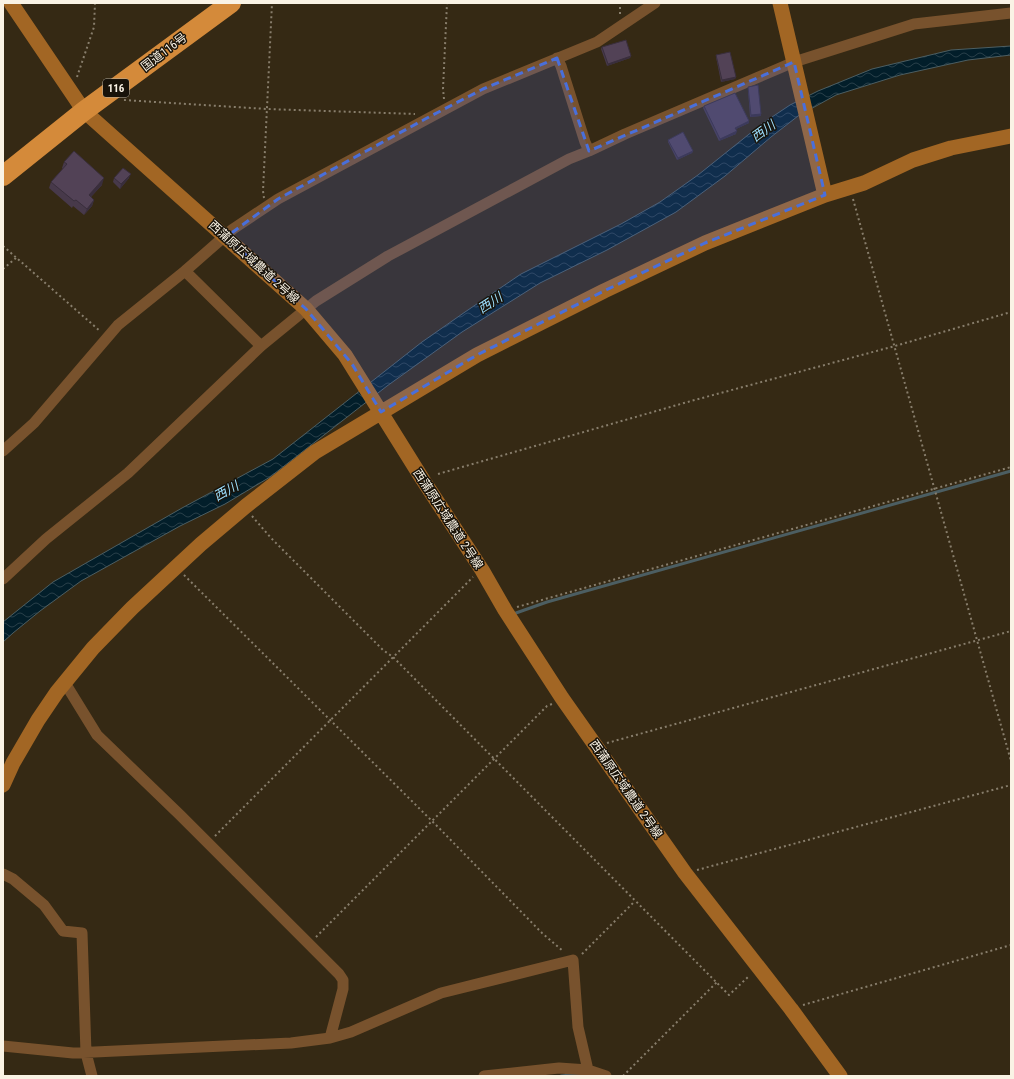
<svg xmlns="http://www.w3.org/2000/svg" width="1014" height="1079" viewBox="0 0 1014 1079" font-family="'Roboto Condensed','Noto Sans JP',sans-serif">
<defs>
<pattern id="water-waves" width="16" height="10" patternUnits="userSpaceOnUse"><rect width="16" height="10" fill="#021e2a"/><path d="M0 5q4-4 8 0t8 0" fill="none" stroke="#283f49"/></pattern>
</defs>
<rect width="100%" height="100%" fill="#352914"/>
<path fill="url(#water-waves)" stroke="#4c5e62" d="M1011,46V55L968,60L900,75L836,95L798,116L771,137L725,176L676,212L607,250L540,283L462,332L387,386L270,477L225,504L180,526L81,581L40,611L13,633L3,642V622L53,582L182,508L273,459L422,342L465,312L521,274L621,224L660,202L698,175L763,123L790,105L818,91L872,69L951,50Z"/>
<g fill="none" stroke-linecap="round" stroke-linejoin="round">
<path stroke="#4c5e62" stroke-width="3" d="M516,613L547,602L1011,471
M561,1076L579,1074L584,1076"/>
<path stroke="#887e6c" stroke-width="2" stroke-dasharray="2 3" stroke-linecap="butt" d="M620,14V3
M77,77L94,27L95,3
M444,99L443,89L447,3
M124,100L267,109L415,114
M264,198L263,191L272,3
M853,199L1011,761
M3,246L100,331
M3,269L16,258
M438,474L691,401L895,346L1011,312
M252,516L271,538L383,650L393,657L729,995L748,977
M184,575L438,827L542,933L563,951
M517,607L1011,467
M607,743L1011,631
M215,836L473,577
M697,870L1011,785
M316,937L547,706L552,704
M582,954L635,901
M803,1005L1011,945
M623,1076L717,982"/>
<path stroke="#78522d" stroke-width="11" d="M557,58L561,66L585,142L589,151
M185,271L261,346
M3,451L34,423L118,325L185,271L233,229L278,199L483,89L597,42L655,3
M3,579L46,539L128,473L261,346L316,301L388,256L569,159L589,151L625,134L794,62L914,24L1011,13
M65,683L97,735L180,815L339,974L343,980V989L330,1038
M3,874L13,879L44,905L63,931L82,933L86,1053L92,1076
M3,1046L73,1053L291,1043L330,1038L351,1032L441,993L573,960L578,1027L588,1070
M484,1076L559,1068L588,1070L606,1076"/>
<path stroke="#a26624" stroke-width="15" d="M11,3L84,111L306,309L345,355L423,480L482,570L505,610L562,698L685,873L791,1009L840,1076
M780,3L825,195
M3,785L13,763L38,720L57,692L93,648L132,608L201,544L246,506L315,452L477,355L604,291L705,243L825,195L864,183L913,160L951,148L1011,136"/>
<path stroke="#d48a3a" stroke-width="20" d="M3,176L84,111L231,3"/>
</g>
<path fill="#47394a" d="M602,47L631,56L630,58L607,66L601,49Z
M716,55L736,77L735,79L721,82L716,57Z
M748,87L761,114V116L750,117L748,89Z
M704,106L749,121V123L736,129V134L719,141L703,108Z
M668,140L693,151L692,153L677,160L668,142Z
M64,162L102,185L91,197L94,200L92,206L84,215L73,206L72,208L49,188L51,182L63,169L62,168Z
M114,178H129L120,189L113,182Z"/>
<path fill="#392e3c" d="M631,56L630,58L607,66L608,64Z
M736,77L735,79L721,82L722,80Z
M761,114V116L750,117L751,115Z
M749,121V123L734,130L735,128Z
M737,131L736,134L719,141L720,139Z
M693,151L692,153L677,160L678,158Z
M131,174L129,178L120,189L121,184Z
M104,178L102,185L87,201L89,195Z
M94,200L92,206L84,215L87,209Z"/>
<path fill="#524256" stroke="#392e3c" d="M626,40L631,56L608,64L602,47Z
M730,52L736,77L722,80L716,55Z
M758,85L761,114L751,115L748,87Z
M735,93L749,121L735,128L737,131L720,139L704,106Z
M683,132L693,151L678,158L668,140Z
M74,151L104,178L89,195L94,200L87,209L76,200L74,201L51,182L67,164L64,162Z
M123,168L131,174L121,184L114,178Z"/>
<path fill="#496fdb" fill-opacity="0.2" stroke="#496fdb" stroke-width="3" stroke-dasharray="8 5" stroke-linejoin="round" d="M557,58L589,151L794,62L825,195L705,243L604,291L477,355L381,412L352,364L306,309L226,237L278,199L427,118L483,89Z"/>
<g text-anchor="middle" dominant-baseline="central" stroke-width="3" stroke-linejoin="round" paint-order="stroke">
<rect fill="#18130a" stroke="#b6b0a3" stroke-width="1" x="103" y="79" width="26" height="18" rx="3"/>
<g font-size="11" font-weight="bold" fill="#faf3e5">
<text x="116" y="88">116</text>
</g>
<g font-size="12" fill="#faf3e5" stroke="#18130a">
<text transform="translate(164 52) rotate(-37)">国道116号</text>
<text transform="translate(254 262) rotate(42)">西蒲原広域農道 2号線</text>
<text transform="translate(448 519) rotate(57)">西蒲原広域農道 2号線</text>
<text transform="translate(626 789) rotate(55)">西蒲原広域農道 2号線</text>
</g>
<g font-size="13" font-style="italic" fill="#9bddfc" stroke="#18130a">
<text transform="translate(763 131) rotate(-36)">西川</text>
<text transform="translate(490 303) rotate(-33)">西川</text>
<text transform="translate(226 491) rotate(-29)">西川</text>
</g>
</g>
<rect width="1014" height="1079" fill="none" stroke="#faf3e5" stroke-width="8"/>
</svg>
